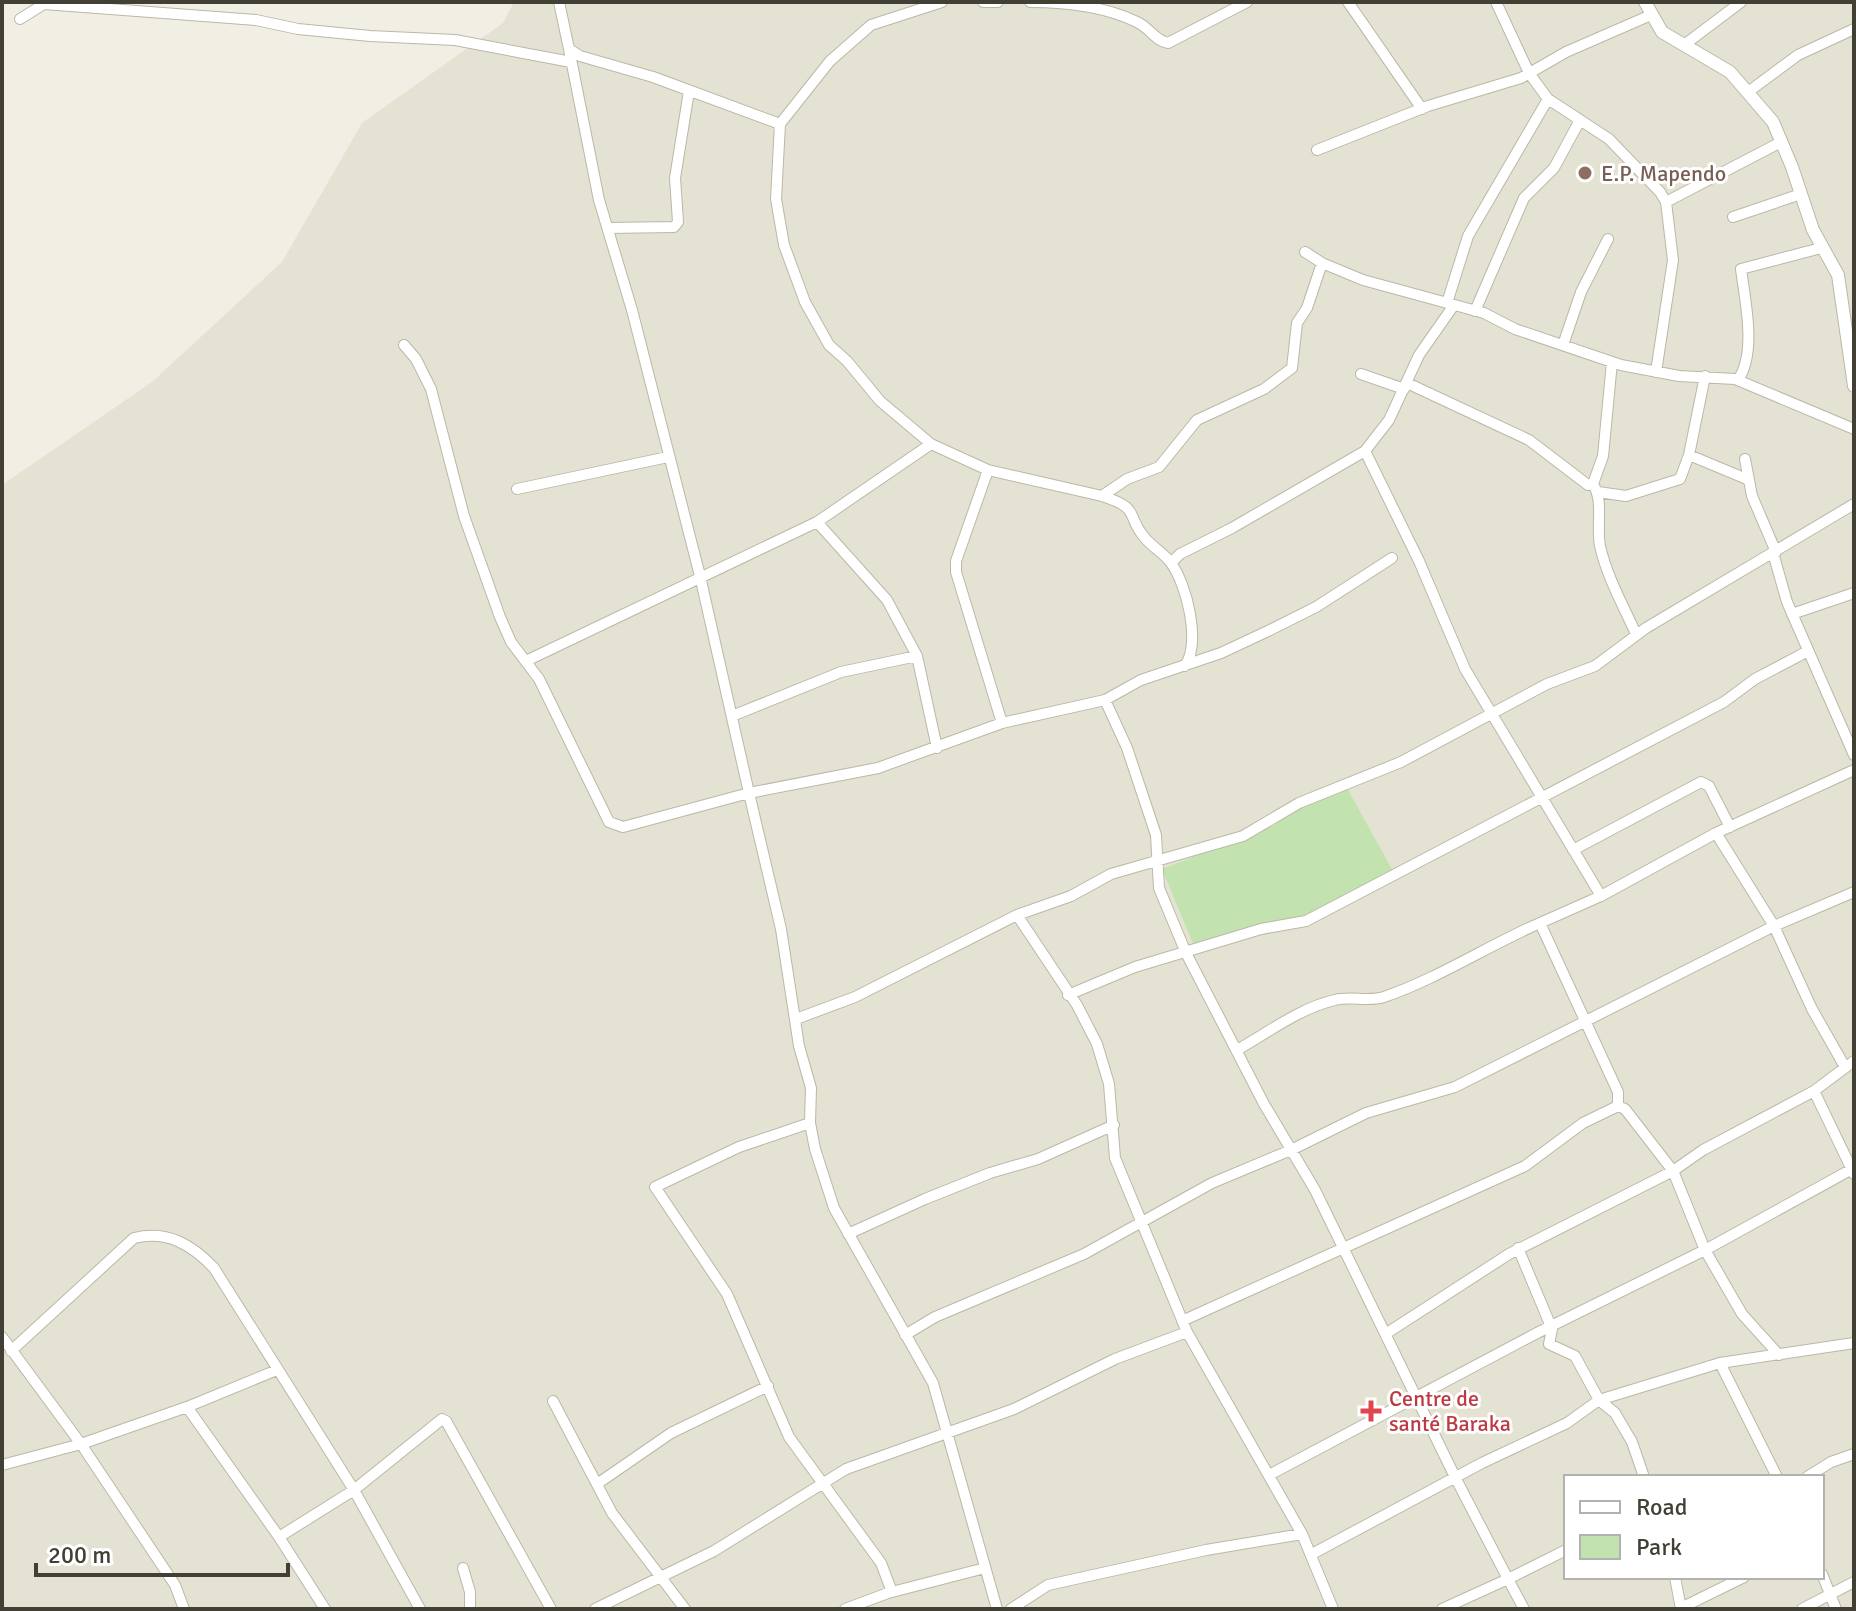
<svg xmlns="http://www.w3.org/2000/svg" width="1856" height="1611" viewBox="0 0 1856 1611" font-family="Signika,sans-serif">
<rect width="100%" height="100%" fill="#f1efe4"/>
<path fill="#e4e2d2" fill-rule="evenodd" d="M514,2H1854V1609H2V485L152,382L282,262L362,123L503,23ZM1566,1477H1822V1577H1566Z"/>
<path fill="#c2e3af" d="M1347,788L1394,873L1293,921L1194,946L1162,869L1273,826L1297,809Z"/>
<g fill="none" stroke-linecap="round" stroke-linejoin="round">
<defs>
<path id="minor" d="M559,2L569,49L580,56L653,77L780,124
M942,2L871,25L830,61L780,124L776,199L784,245L805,302L829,345L847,361L880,401L931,444L988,470L1102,496L1127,479L1159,467L1197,420L1264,389L1292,368L1297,323L1307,308L1322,263
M983,2H998
M1030,2C1066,2 1104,6 1137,22C1150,28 1155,41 1168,43L1247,2
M1348,2L1422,109
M1496,2L1529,73L1548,99L1609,139L1660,192L1666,202L1673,260L1656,372
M20,19L44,4L256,20L298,29L370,36L455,40L571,62
M1684,45L1741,2
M569,49L599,200L632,310L700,576L749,793L878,768L1002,723L1105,700L1141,680L1221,653L1268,631L1316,607L1392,558
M1748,92L1798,55L1854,29
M1317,150L1428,106L1521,78L1566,52L1651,15
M1666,202L1781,142
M1733,217L1801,194
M608,228L674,227L678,222L675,178L689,91
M1305,252L1322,263L1363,280L1484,313L1515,329L1621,365L1679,376L1735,379L1854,429
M1447,303L1468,236L1548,99
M1475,311L1524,198L1554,168L1579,122
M404,345L416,359L431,389L464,516L500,617L511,642L539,679L609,822L623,827L749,793L781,929L799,1046L811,1088L810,1123L815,1149L834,1208L933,1383L997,1609
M1563,345L1581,292L1608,239
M1361,374L1404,389
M1705,376L1689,455L1749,480
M1738,380C1757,352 1745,301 1741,269L1821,248
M1407,383L1529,440L1588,485L1593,484L1603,456L1612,362
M1365,451L1419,561L1465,669L1601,896L1540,923L1618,1092V1106
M1745,459L1752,496L1776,552
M988,470L956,561V572L1002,723
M1593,484C1604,502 1596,525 1600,546C1607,577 1623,605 1636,634
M517,489L668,457
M1598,492L1626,496L1680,479L1689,455
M1102,496C1142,509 1125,514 1144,537C1152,547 1164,553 1171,563C1187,585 1201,642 1185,666
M817,522L887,600L917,656L937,748
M1773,553L1787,602L1854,755
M1171,563L1180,554L1232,528L1365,451L1389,420L1419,355L1454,305
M1792,614L1854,593
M526,661L817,522L931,444
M1105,700L1127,748L1156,835L1159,888L1186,953L1264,1104L1315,1190L1455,1477L1508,1579L1442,1609
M732,716L841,672L917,656
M1716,833L1774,926L1812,1009L1845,1067
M1573,850L1701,782L1709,786L1730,827
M1601,896L1716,833L1854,770
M1017,915L1077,1005L1097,1044L1109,1084L1115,1158L1187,1332L1302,1534L1333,1609
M1068,995L1135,967L1261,929L1306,921L1724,702L1755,679L1808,651
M796,1019L855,997L1017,915L1071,896L1111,874L1243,836L1299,803L1401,762L1547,684L1595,666L1646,628L1854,504
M1237,1050C1267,1033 1302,1007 1335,1000C1351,996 1369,1002 1384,997C1439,978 1487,946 1540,923
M1814,1091L1854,1174
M810,1123L739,1147L655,1187L727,1294L789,1437L881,1563L892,1592
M848,1234L925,1199L990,1173L1038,1159L1114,1125
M1518,1248L1552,1329L1549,1344L1575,1356L1599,1400L1615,1413L1632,1442L1644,1477
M1182,1321L1525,1166L1583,1123L1618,1106L1625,1109L1673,1171L1705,1250L1537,1333L1271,1474
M1387,1333L1509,1254L1673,1171L1703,1150L1814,1091L1854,1061
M905,1335L935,1317L1084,1254L1212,1183L1291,1150L1366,1113L1455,1087L1774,926L1854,892
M2,1337L81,1444L175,1585L184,1609
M11,1351L134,1238C168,1230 192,1245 214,1268L354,1490L420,1609
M1779,1355L1742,1314L1705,1250L1854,1168
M1720,1363L1777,1477
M553,1401L612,1513L685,1609
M187,1407L277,1370
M2,1465L81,1444L187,1407L279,1537L354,1490L442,1419L446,1421L551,1609
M1807,1477L1831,1462L1854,1454
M597,1484L671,1433L768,1386
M279,1537L325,1609
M1312,1554L1482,1463L1567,1423L1599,1400L1720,1363L1854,1343
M463,1568L470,1592V1609
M1822,1574L1836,1609
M1675,1577L1681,1609
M1681,1608L1744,1577
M595,1609L714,1551L846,1469L1014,1409L1115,1359L1187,1332
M845,1609L888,1593L985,1568
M1011,1609L1048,1585L1206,1550L1302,1534
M1524,1609L1508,1579L1566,1550
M1802,1609L1854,1582"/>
<path id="tertiary" d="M1645,2L1662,32L1730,72L1773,122L1792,167L1813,230L1838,275L1854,386"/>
</defs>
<use href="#minor" stroke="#bbb8a7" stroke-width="12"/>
<use href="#tertiary" stroke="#bbb8a7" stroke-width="14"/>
<use href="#minor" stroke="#fff" stroke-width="10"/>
<use href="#tertiary" stroke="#fff" stroke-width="12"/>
</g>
<circle fill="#8d6e63" stroke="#fff" stroke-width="3" cx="1585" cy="173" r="8"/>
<path fill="#e0444e" stroke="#fff" stroke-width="3" d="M1367 1399h8v8h8v8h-8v8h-8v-8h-8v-8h8z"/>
<g text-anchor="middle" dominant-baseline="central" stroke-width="6" stroke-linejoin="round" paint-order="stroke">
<g font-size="22" fill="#785e54" stroke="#fff" text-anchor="start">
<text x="1601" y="173">E.P. Mapendo</text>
</g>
<g font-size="22" fill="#be3a42" stroke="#fff" text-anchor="start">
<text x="1389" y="1398">Centre de<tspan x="1389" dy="25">santé Baraka</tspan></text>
</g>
</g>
<rect width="1856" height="1611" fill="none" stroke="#423f34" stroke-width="8"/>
<rect x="1564" y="1475" width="260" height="104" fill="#ffffff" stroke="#b3b2ae" stroke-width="2"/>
<rect x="1580" y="1501" width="40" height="12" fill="#ffffff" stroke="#b3b2ae" stroke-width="2"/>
<text x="1636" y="1515" font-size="24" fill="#423f34">Road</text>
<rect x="1580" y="1535" width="40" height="24" fill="#c2e3af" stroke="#b3b2ae" stroke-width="2"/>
<text x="1636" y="1555" font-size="24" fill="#423f34">Park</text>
<path d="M36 1563v12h252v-12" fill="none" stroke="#423f34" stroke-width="4"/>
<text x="48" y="1563" font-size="24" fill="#423f34" stroke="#ffffff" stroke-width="6" paint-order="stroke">200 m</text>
</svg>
